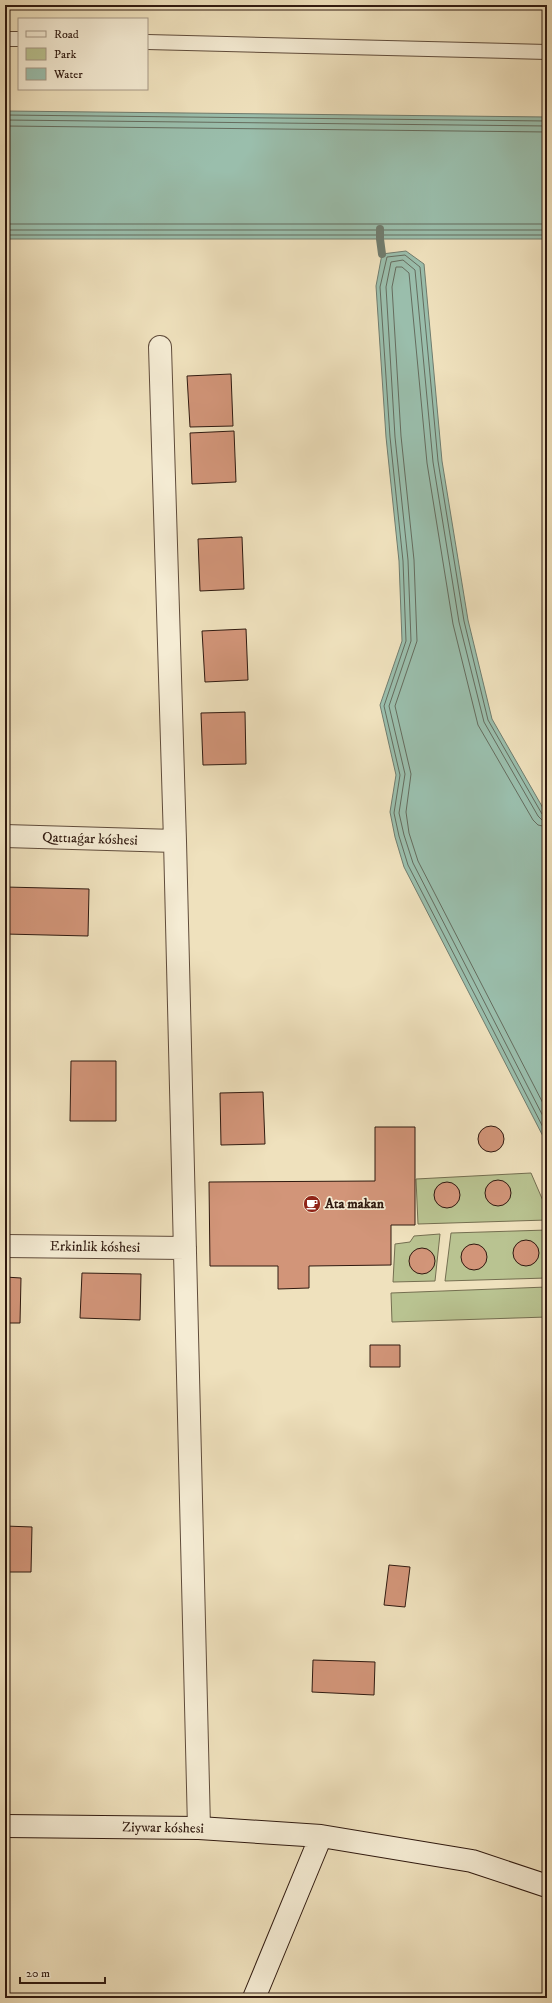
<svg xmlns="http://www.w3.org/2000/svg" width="552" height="2003" viewBox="0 0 552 2003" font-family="'IM FELL DW Pica',serif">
<rect width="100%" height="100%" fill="#efe1bd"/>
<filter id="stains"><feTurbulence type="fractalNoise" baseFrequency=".005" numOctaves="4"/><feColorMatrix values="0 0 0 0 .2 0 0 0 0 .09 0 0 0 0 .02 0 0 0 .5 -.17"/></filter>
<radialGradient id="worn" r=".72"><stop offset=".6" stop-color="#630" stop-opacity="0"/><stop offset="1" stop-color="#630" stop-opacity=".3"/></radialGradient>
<path fill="#b9c391" stroke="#746e50" d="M531,1173L547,1210V1220L418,1224L416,1179Z
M547,1230V1278L445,1281L451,1233Z
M440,1234L435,1281L393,1282L395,1244L410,1242L414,1236Z
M547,1287V1317L392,1322L391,1293Z"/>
<path fill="#9abeac" stroke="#707c6e" d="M5,111L547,117V239H5Z
M406,251L424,264L442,461L468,620L492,719L547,815V1144L404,867L395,837L390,812L396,775L380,705L402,641L399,561L386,437L376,286L382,254Z"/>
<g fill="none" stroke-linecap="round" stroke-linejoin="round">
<path stroke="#656c5e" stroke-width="1" d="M5,115L547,121
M5,120L547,126
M5,126L547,132
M5,224H547
M5,230H547
M5,235H547
M547,816L542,814L488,720L464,621L438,461L420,267L405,255L387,257L380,287L390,437L403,561L406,641L384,706L400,775L394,813L399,836L408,865L547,1135
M547,821L542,820L538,816L484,722L459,622L433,462L415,270L403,260L391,262L386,287L395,437L408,560L411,641L389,706L405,774L399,813L404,835L413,863L547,1124
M547,827L538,825L533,820L478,725L453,624L427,463L409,273L402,267H396L392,287L401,436L414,560L417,641L395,706L411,774L406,812L409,833L418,861L547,1111"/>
<path stroke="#707c6e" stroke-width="8" d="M380,229V239L382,254"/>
</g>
<path fill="#d29579" stroke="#301a10" d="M231,374L233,426L190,427L187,376Z
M234,431L236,482L192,484L190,433Z
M242,537L244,589L200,591L198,539Z
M246,629L248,680L205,682L202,631Z
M245,712L246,764L203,765L201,713Z
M5,887L89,889L88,936L5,934Z
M71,1061H116V1121H70Z
M263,1092L265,1144L221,1145L220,1093Z
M478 1139a13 13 0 1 1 26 0a13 13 0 1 1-26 0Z
M375,1127H415V1225H391V1265L309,1266V1288L278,1289V1266H210L209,1182L375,1181Z
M485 1193a13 13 0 1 1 26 0a13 13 0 1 1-26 0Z
M434 1195a13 13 0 1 1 26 0a13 13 0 1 1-26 0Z
M513 1253a13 13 0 1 1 26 0a13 13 0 1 1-26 0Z
M461 1257a13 13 0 1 1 26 0a13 13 0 1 1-26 0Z
M409 1261a13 13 0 1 1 26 0a13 13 0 1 1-26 0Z
M82,1273L141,1274L140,1320L80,1318Z
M5,1277L21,1278L20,1323H5Z
M370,1345H400V1367H370Z
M5,1526L32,1527L31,1572H5Z
M389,1565L410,1567L405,1607L384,1605Z
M313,1660L375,1662L374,1695L312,1692Z"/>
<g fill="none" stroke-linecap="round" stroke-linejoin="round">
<defs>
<path id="service" d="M5,39H19
M147,42L547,52"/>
<path id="minor" d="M160,347L175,841L199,1828
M5,836L175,841
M5,1246L185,1248"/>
<path id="secondary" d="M5,1826L199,1828L321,1836L472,1861L547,1886
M254,1998L321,1836"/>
</defs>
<use href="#service" stroke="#604c3b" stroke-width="16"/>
<use href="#minor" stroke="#604c3b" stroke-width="24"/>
<use href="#secondary" stroke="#301a10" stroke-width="24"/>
<use href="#service" stroke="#f5ecd4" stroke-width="14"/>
<use href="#minor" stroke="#f5ecd4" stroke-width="22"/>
<use href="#secondary" stroke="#f5ecd4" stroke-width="22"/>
</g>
<defs>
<symbol id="cafe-disc" viewBox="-11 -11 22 22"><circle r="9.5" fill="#8f2418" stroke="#f5ecd4"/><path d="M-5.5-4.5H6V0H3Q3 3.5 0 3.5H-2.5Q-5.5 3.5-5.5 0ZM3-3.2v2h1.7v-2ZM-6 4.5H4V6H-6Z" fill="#fff"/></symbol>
</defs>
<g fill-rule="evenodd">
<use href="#cafe-disc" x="302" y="1194" width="20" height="20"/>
</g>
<g text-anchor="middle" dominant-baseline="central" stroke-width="3.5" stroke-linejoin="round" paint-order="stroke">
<g font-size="14" fill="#301a10" stroke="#f5ecd4">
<text transform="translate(90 839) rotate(2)">Qattıaǵar kóshesi</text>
<text transform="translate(95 1247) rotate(1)">Erkinlik kóshesi</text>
<text transform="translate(163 1828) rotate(1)">Ziywar kóshesi</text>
</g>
<g font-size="14" font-weight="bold" fill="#301a10" stroke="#f5ecd4" text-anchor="start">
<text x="325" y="1204">Ata makan</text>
</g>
</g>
<rect width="552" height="2003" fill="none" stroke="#efe1bd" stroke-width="20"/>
<rect x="6" y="6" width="540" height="1991" fill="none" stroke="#301a10" stroke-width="2"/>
<rect x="10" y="10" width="532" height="1983" fill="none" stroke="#301a10"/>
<rect x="18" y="18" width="130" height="72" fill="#f5ecd4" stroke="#a69886"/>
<rect x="26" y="31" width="20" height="6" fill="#f5ecd4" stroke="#a69886"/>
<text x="54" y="38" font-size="12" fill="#301a10">Road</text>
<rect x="26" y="48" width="20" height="12" fill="#b9c391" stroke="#a69886"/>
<text x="54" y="58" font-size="12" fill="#301a10">Park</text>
<rect x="26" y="68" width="20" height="12" fill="#9abeac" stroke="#a69886"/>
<text x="54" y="78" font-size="12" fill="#301a10">Water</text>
<path d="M20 1977v6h85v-6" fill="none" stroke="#301a10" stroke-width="2"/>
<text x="26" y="1977" font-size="12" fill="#301a10" stroke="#f5ecd4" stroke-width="3" paint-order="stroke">20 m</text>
<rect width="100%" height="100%" filter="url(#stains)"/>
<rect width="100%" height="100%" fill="url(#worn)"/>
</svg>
